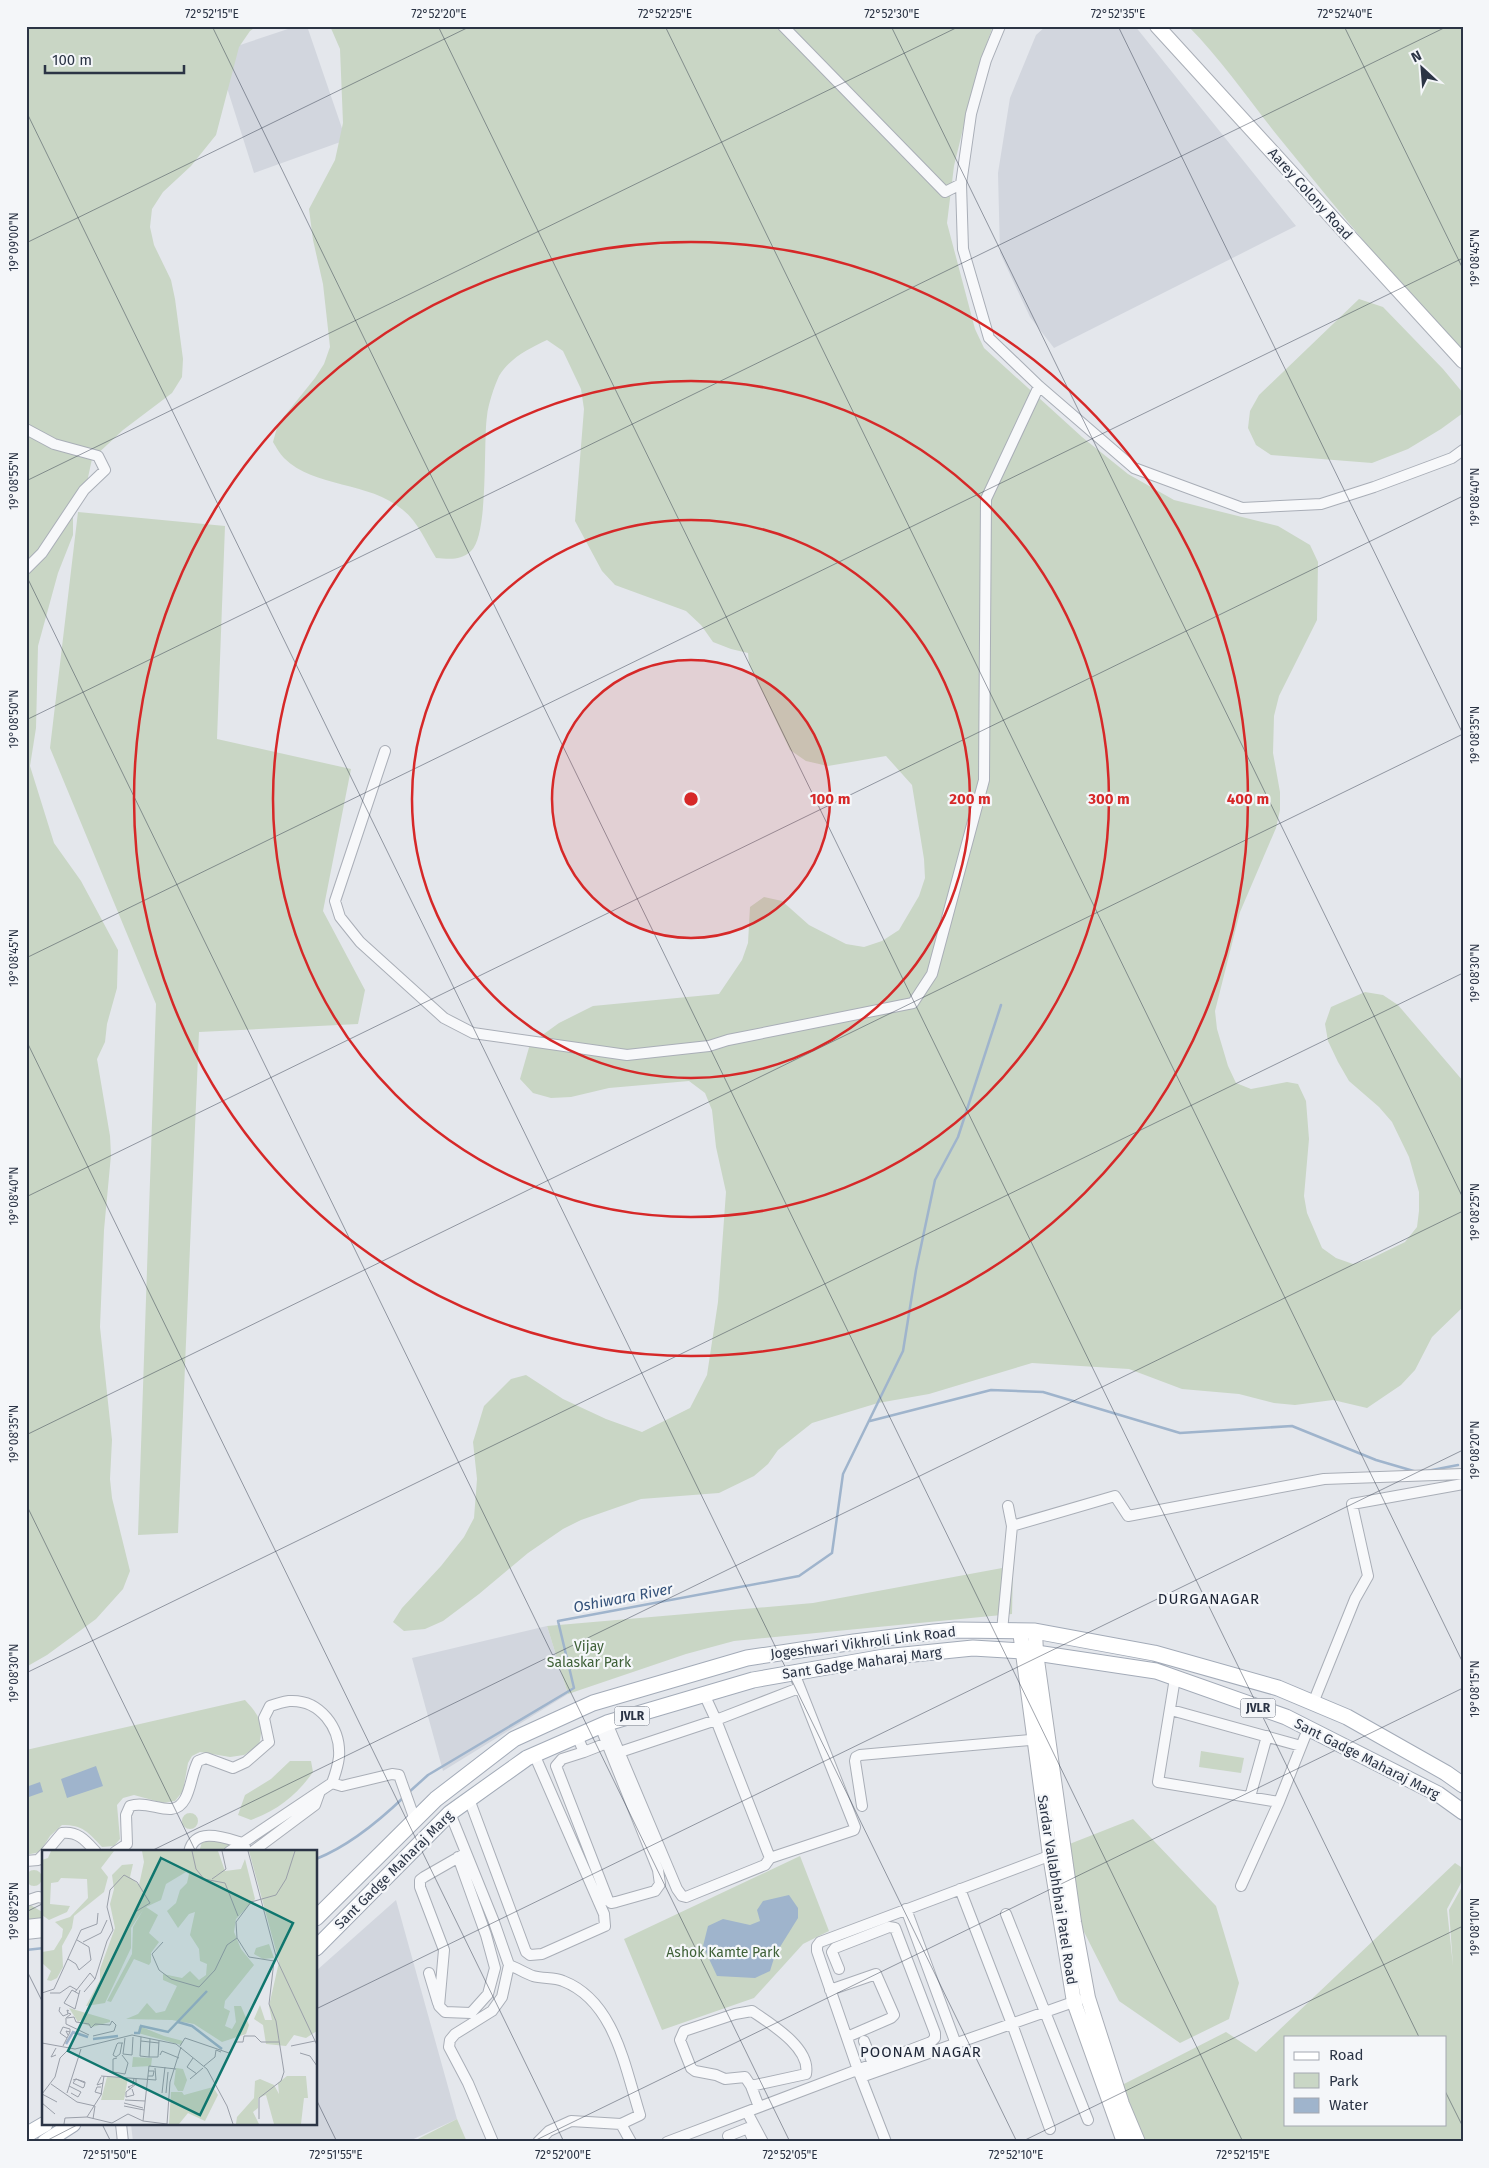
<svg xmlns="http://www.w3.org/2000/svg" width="1489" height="2168" viewBox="0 0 1489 2168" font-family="'Fira Sans',sans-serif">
<rect width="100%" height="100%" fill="#e4e7ec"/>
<path fill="#d2d6de" d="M297,26H307L346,140L254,173L216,53Z
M1046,26H1135L1296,226L1054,348L1030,317L1000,253L998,173L1010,98L1036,35Z
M547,1626L568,1694L443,1771L412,1658Z
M396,1900L457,2119L407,2142H133L131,2124H316V1971Z"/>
<path fill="#c9d6c5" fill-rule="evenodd" d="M26,26H257L250,31L239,47L216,135L191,166L163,192L152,209L150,227L154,245L171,280L175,299L183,359L182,377L172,393L123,430L92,459L84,496L73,516V535L58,573L38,646L36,728L30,766L54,843L81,881L118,950L117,988L107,1024L105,1042L97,1059L110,1136L111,1155L104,1230L100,1327L112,1440L110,1479L112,1498L130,1571L123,1589L96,1619L47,1655L26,1667Z
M330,26H993L977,71L954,166L947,223L975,329L984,348L1082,437L1128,474L1174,500L1278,526L1310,545L1318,562L1317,620L1279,696L1274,716L1273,753L1280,792V810L1276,828L1240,912L1215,1011L1217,1029L1228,1066L1236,1083L1251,1089L1287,1082L1298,1084L1306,1101L1309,1139L1304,1196L1307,1213L1322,1248L1336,1258L1353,1264L1370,1259L1405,1242L1417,1227L1419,1211V1192L1409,1157L1392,1122L1379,1107L1349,1081L1338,1062L1328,1041L1325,1024L1331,1007L1365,992L1383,995L1398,1005L1463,1081V1307L1432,1337L1415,1370L1401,1385L1367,1408L1333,1400L1295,1405L1274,1403L1239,1394L1182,1389L1129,1369L1032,1363L929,1394L878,1403L812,1423L778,1450L768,1464L754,1476L719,1493L641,1499L581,1520L563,1529L528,1553L479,1594L443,1621L425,1629L404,1631L393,1622L402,1608L441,1566L464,1537L474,1518L477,1479L473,1442L484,1406L511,1379L526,1375L563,1399L606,1419L642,1432L690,1408L707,1375L718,1302L726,1192L716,1147L712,1110L705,1093L689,1081L609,1088L571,1097L551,1098L533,1093L520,1079L530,1044L559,1023L593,1006L719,994L742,960L748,943L750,907L764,897L782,901L809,925L846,944L864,947L882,941L899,930L919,896L925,878L924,859L912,785L886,756L828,766L806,761L790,750L749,664L748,653L731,649L713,642L701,625L686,611L615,585L602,571L575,521L584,409L581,389L563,351L547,340C528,349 510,358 499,376C494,387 488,405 487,416C483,443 489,535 471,551C460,561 449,559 436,558C426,542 418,522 403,510C369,481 314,488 284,458C280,454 276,447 273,442L278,424L315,378L324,364L330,347L323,284L313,240L309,209L335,160L343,123L340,49Z
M1188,26H1463V360C1402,287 1341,214 1281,140C1251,103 1222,60 1188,26Z
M1359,299L1383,307L1443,369L1463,393V413L1441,429L1408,449L1372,463L1271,455L1256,445L1248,428L1250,411L1259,395Z
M78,512L225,526L217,739L351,769L323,911L365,990L358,1024L199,1032L178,1533L138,1535L156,1004L50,748Z
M1013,1566L1012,1614L734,1641L686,1654L568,1694L547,1626L813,1603Z
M245,1700C260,1716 264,1724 259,1745L244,1755L230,1757L200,1752L192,1756L188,1763L183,1791L175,1801L163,1803L134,1795L123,1798L117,1805L120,1839L114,1846L102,1847C88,1832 83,1825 62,1825L50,1836L40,1852L26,1855V1750Z
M1201,1751L1244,1758L1241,1773L1199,1767Z
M290,1761H311L313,1772C297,1795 278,1810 251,1820L238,1815L245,1795L271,1779Z
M182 1821a8 8 0 1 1 16 0a8 8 0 1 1-16 0Z
M1133,1819L1216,1906L1239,1983L1229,2019L1180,2043L1119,2001L1080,1924L1067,1845Z
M210,1839L231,1844L221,1852H199L202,1842Z
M800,1856L829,1931L803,1944L754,1998L662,2030L624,1939Z
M1455,1863L1461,1867L1463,1876L1460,1885L1447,1909L1453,1966L1449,1910L1463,1885V2142H1143L1122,2085L1226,2032L1256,2052ZM1285,2037H1445V2124H1285Z
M26 1878a8 8 0 1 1 16 0a8 8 0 1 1-16 0Z
M27,1903L44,1913V1921L26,1923Z
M457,2119L467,2142H412Z"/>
<path fill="#9fb4cc" d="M96,1766L103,1786L67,1798L61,1779Z
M40,1782L43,1792L26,1798V1787Z
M789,1895L798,1908V1918L775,1955L770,1971L755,1978L717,1976L703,1946L708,1926L723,1919L750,1925L760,1921L757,1910L763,1901Z"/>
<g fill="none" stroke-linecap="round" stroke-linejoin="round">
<path stroke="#9fb4cc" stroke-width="2.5" d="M870,1421L991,1390L1043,1392L1180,1433L1292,1426L1376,1460L1417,1472
M1427,1471L1458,1465
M408,1793L428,1775L574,1688L558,1621L799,1576L832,1553L843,1474L903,1351L916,1270L935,1180L958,1137L1001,1005
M316,1859C349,1846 379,1821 404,1797
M26,1950L44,1948"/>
<defs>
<path id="street" d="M783,26L945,192L961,184
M1000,26L986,60L971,114L961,184L963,249L989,338L1039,386L1134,468L1242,508L1321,504L1374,487L1452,458L1463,450
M26,429L54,444L98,456L105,470L84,490L42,553L26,569
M385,751L335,901L340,917L360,942L444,1018L473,1033L627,1055L709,1046L728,1040L913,1003L932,974L984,780L986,499L1039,386
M1008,1506L1012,1526
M1002,1631L1012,1526L1115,1496L1128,1516L1324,1479L1463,1474
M1175,1678L1158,1782L1279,1802
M1313,1703L1355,1599L1368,1576L1352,1504L1463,1484
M1171,1710L1301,1746
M607,1723L677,1889L682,1896L686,1897L765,1865L770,1858L716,1720L704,1694
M577,1736L584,1752L562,1759L556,1766L608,1900L611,1903L616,1902L655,1891L660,1884L658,1870L600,1726
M584,1752L607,1743
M620,1752L716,1720L799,1688
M332,1783L342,1786L392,1774L399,1775L415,1820
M1250,1797L1267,1736
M469,1799L526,1952L530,1955L542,1954L605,1926L604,1914L534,1754
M862,1806L855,1761L856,1757L860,1755L1041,1739
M450,1813L494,1922L509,1965L502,1997L492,2011L455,2034L450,2040L449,2047L468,2083L493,2142
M46,1852L62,1833C78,1831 86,1841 96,1852
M115,1852L127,1844L126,1815L130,1806C151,1799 173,1821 185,1799C191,1788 192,1773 198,1761L206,1758L233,1768L246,1762L269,1742L264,1718L270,1706C276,1704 283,1702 289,1701C320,1699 341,1728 339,1757C338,1765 335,1775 332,1783L229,1852
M189,1852C195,1826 225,1838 242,1843L245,1847
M252,1852L315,1805L320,1791
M458,1857L486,1935L495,1968L488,1994L471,2013L445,2012L439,2006L444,1950L420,1887V1880L424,1877L466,1853
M770,1858L854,1830L855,1827L794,1673
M26,1861L38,1860L44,1854
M1241,1886L1279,1802L1308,1729
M960,1889L1012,2024L1050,2129
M26,1901L38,1897L44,1898
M906,1909L956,2044
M1006,1914L1088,2120
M26,1925L44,1923
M26,1934L44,1932
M509,1965C517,1968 525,1973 533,1976C543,1979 554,1977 563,1981C615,2001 625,2068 640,2115L621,2124L571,2121L549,2131L538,2142
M429,1973L438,2003
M830,1990L876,1974L894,2015L891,2018L847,2037
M752,2011C771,2024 811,2048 806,2074L751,2086L745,2077L725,2079L716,2075L695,2071L691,2068L680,2040L684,2031L735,2014Z
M864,2041L873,2064
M861,2077L1079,2000
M751,2086L759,2107
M747,2112L763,2142
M121,2124L123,2142
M621,2124L631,2142
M728,2136L748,2128L754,2142
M667,2142L931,2042L935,2038V2033L895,1928L889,1927L835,1948L832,1952L839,1969
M886,2142L858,2070L817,1951V1946L820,1942L1054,1854"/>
<path id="secondary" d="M1157,26L1463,361
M1020,1631L1050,1855L1074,2002L1124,2142
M1035,1631L1036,1653L1074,1922L1088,1998L1122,2104L1138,2142"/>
<path id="primary" d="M316,1918L436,1799L514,1739L593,1703L747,1658L854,1642L934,1632L955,1630L1035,1631L1154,1653L1278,1688L1347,1717L1446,1773L1463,1785
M316,1948L450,1813L527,1758L607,1723L753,1680L884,1657L973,1648L1023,1651L1156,1671L1286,1717L1438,1794L1463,1812
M26,2135L45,2124
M45,2142L73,2124"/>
</defs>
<use href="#street" stroke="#a9aeb7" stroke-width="12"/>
<use href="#secondary" stroke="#a9aeb7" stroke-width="16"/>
<use href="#primary" stroke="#a3abb8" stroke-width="17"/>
<use href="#street" stroke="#f7f8fa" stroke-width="10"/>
<use href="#secondary" stroke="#fff" stroke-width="14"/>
<use href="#primary" stroke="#fff" stroke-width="15"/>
</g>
<path fill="none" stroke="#2b3445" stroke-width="1" stroke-opacity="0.45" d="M212,26L1243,2142M438,26L1419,2037M665,26L1463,1663M891,26L1463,1198M1118,26L1463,734M1344,26L1463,269M26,111L1017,2142M26,243L471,26M26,481L960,26M26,575L790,2142M26,720L1448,26M26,958L1463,258M26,1040L564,2142M26,1197L1463,496M26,1435L1463,734M26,1504L196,1852M26,1673L1463,973M149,1852L1463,1211M26,1912L44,1903M26,1969L44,2005M316,2009L1463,1450M1445,2091L1463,2127M316,2099L337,2142M102,2124L111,2142M44,2142L79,2124M532,2142L1463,1688M1021,2142L1463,1926"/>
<circle cx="691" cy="799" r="139" fill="#d62828" fill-opacity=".12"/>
<g fill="none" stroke="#d62828" stroke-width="2.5">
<circle cx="691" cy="799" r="139"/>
<circle cx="691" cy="799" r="279"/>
<circle cx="691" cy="799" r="418"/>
<circle cx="691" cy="799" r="557"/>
</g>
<g text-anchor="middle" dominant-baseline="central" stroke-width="4.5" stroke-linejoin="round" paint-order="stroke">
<g fill="#f4f6f9" stroke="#676e7b" stroke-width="1">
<rect x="1240.5" y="1698.5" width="35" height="19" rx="4"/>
<rect x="614.5" y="1706.5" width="35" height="19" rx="4"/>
</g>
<g font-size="12" font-weight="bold" fill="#2b3445">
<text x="1258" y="1708">JVLR</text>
<text x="632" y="1716">JVLR</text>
</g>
<g font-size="14" fill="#2b3445" stroke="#f4f6f9">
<text transform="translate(1310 194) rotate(48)">Aarey Colony Road</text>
<text transform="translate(863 1643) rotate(-7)">Jogeshwari Vikhroli Link Road</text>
<text transform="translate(862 1663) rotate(-8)">Sant Gadge Maharaj Marg</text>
<text transform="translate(1367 1759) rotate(27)">Sant Gadge Maharaj Marg</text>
<text transform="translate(394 1870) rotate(-45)">Sant Gadge Maharaj Marg</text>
<text transform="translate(1057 1890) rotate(81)">Sardar Vallabhbhai Patel Road</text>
</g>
<g font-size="14" fill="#3f6138" stroke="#f4f6f9">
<text x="589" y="1646">Vijay<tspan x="589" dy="16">Salaskar Park</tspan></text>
<text x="723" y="1952">Ashok Kamte Park</text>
</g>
<g font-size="15" font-style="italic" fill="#34527a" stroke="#f4f6f9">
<text transform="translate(623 1598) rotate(-11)">Oshiwara River</text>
</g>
<g font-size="15" letter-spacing="1" fill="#1d2536" stroke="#f4f6f9">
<text x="1209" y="1599">DURGANAGAR</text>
<text x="921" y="2052">POONAM NAGAR</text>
</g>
</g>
<g transform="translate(42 1850)">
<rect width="275" height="275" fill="#e4e7ec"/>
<path d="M9,1H72L59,18L66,27L62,42L32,66L30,78L20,96L21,117L15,128L9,131L5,130L9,121L0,113V102L12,100L20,87L21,79L13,72L28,67L46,48L45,29L19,28L16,32L9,33L8,54L28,56L25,62L7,70L0,65V10L6,8ZM100,1H176L183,21L199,19L203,9L213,49L194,69L192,82L199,99L212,115L183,151L182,158L188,161L183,176L190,179L194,172L192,156H199L207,175L204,184L180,192L152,174L130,170L84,169L96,164L105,153L114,163L123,161L135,136L121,130V124L140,128L148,121L157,130L164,125L165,114L158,111L157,99L148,85L153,62L147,64L136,78L125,61L134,53L138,40L145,33L147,24L144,22L124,34L119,50L104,57L116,65L107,83L117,92L109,103V112L107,115L92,109L69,152L65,151L90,104L91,77L101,60L89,78V98L63,153L44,156L58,130V119L73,78L68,54L72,39L70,25L80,15L91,14L88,27L97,35L102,12ZM207,1H275V181L264,188L252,185L244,196L224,194L221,175L212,169L218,155L223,170H230L227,156L237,112ZM227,94L232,108L221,109L212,104L214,98ZM27,158L68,170V172L50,177L42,174L39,170L36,172ZM97,176L122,186L141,191L139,195L96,183ZM91,207L110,208L109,216L90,217ZM134,218L141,219L145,230L141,241H136L132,234ZM245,226H264L266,248H262L259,274H232L224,245L216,248V258L211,262L217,274H194L195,267L212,248L213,231L218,229L232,235L237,244L236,233ZM65,227L86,228L82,250H59ZM171,237L176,245L163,271L146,263L137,274H127L129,242H140L142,245Z" fill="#c9d6c5"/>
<path fill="none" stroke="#9fb4cc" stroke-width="2.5" d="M136,172L150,176L180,199M92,183H97L99,176L126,182L165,141M51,189L76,186M24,194L31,182L46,187"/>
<path fill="none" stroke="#9a9fa9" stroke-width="1" d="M150,1L154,19L162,29L183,33L196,66M206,1L235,110L275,195M170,29L184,19L180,1M41,92L59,83L65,70M121,92L110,104L117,120L129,129L157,137L173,120L185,95L195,88M26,109L34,114L37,120L49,110L47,97L35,90M232,111L207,107L195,88L194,72L209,52L234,45L244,29L253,1M53,129L65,91L71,80L65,57L68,40L82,25L95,32L108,53L93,62M33,142L48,123L53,129L42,142M0,143L12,139L39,80L55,74L56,63M8,143H18L28,136L35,140M37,144L30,140L22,153L33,159L38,140M18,157L17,161L21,166L26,164L25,160L27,161M26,163L29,164L24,168V174L47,185M25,168L32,167L34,172L47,174L49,178L53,174L68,175L70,171L74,175L72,181L51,186M99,187L98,206L107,207L108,189M25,188L18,183L21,177L28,179V182M83,188L81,204L90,205L91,187M99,191L117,193M0,193L33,199L90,185L134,194L165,219L185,256L191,274M80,193L78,204L74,207L71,205L75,194L76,193H81M21,196L28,182L24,181L26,185M138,196L143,188L187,203M249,196L273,191M14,198L9,207L14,205M187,203L194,192H201L202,186H213L219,192H237M258,203L268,206L275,216M80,205L86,213L83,224M118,205L120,201L137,208M107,207H116L117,191M75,208L71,209V222L83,224M151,208L145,217L155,224M162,216L173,207L174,200L179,202M59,226L114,230L113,218M106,226H111L112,221H107M59,227L55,235L61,233M148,229L161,218M31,230L34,229L43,232V233L42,237L41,238L31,233L34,229L43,233M9,234L35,252L53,256L51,269M27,236L39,242L36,247L29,243M59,237H55L53,242L60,244M89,239L86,237L91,235L92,228M90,239L92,245L84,247V242L94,234V228M25,243L39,199M120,243L123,217M124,243L126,222M0,244L15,252M0,244L13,227L18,208L27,199M83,250L103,251M0,253L13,264M82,253L101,258M82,256L102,260M45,267L59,245L62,226M217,269V248L239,231L242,222L234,171L227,154L232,111M101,271L107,216L134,219M22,274L23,268L45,267L70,273L86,264L101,271L125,274M125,274L128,232L139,197"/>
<path fill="#0f766e" fill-opacity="0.15" stroke="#0f766e" stroke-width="2.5" d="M119,8L251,73L158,265L26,201Z"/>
<rect width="275" height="275" fill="none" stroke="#2b3445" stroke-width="2.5"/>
</g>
<circle cx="691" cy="799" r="8" fill="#d62828" stroke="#f4f6f9" stroke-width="2.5"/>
<g font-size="15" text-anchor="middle" font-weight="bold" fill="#d62828" stroke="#f4f6f9" stroke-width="4.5" stroke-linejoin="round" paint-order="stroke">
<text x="830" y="804">100 m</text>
<text x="970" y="804">200 m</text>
<text x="1109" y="804">300 m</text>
<text x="1248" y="804">400 m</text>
</g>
<rect width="1489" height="2168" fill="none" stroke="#f4f6f9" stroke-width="55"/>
<rect x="1284" y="2036" width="162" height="90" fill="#f4f6f9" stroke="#a4a8b1"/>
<rect x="1294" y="2052" width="25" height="8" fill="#ffffff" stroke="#a4a8b1"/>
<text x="1329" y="2060" font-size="15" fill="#2b3445">Road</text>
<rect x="1294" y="2073" width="25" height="15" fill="#c9d6c5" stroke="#a4a8b1"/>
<text x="1329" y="2086" font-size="15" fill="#2b3445">Park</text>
<rect x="1294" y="2098" width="25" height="15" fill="#9fb4cc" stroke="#a4a8b1"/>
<text x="1329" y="2110" font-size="15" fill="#2b3445">Water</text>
<g transform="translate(1422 68) rotate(334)" stroke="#f4f6f9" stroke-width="4" paint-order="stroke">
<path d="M0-4L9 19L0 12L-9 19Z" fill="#2b3445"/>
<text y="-8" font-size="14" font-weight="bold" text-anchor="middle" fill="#2b3445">N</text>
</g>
<path d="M45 65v8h139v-8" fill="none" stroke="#2b3445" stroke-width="2.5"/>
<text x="52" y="65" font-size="15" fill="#2b3445" stroke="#f4f6f9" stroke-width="4" paint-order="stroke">100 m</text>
<rect x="28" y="28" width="1434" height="2112" fill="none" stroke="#2b3445" stroke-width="2"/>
<g font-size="12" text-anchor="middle" fill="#2b3445">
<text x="212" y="18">72°52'15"E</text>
<text x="439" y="18">72°52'20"E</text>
<text x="665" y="18">72°52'25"E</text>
<text x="892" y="18">72°52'30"E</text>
<text x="1118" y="18">72°52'35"E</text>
<text x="1345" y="18">72°52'40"E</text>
<text transform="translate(14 242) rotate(-90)" y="4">19°09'00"N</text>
<text transform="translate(1475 258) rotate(-90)" y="4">19°08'45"N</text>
<text transform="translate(14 481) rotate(-90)" y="4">19°08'55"N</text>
<text transform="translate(1475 497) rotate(-90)" y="4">19°08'40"N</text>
<text transform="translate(14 719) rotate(-90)" y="4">19°08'50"N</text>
<text transform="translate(1475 735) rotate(-90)" y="4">19°08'35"N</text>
<text transform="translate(14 958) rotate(-90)" y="4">19°08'45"N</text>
<text transform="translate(1475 973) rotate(-90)" y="4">19°08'30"N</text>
<text transform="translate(14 1196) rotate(-90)" y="4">19°08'40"N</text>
<text transform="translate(1475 1212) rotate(-90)" y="4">19°08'25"N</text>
<text transform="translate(14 1434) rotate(-90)" y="4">19°08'35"N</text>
<text transform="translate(1475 1450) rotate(-90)" y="4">19°08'20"N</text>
<text transform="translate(14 1673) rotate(-90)" y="4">19°08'30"N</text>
<text transform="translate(1475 1689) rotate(-90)" y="4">19°08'15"N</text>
<text transform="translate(14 1911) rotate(-90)" y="4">19°08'25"N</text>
<text transform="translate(1475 1927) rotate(-90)" y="4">19°08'10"N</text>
<text x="110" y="2159">72°51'50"E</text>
<text x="336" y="2159">72°51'55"E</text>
<text x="563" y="2159">72°52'00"E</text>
<text x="790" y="2159">72°52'05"E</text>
<text x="1016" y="2159">72°52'10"E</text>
<text x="1243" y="2159">72°52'15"E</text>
</g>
</svg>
